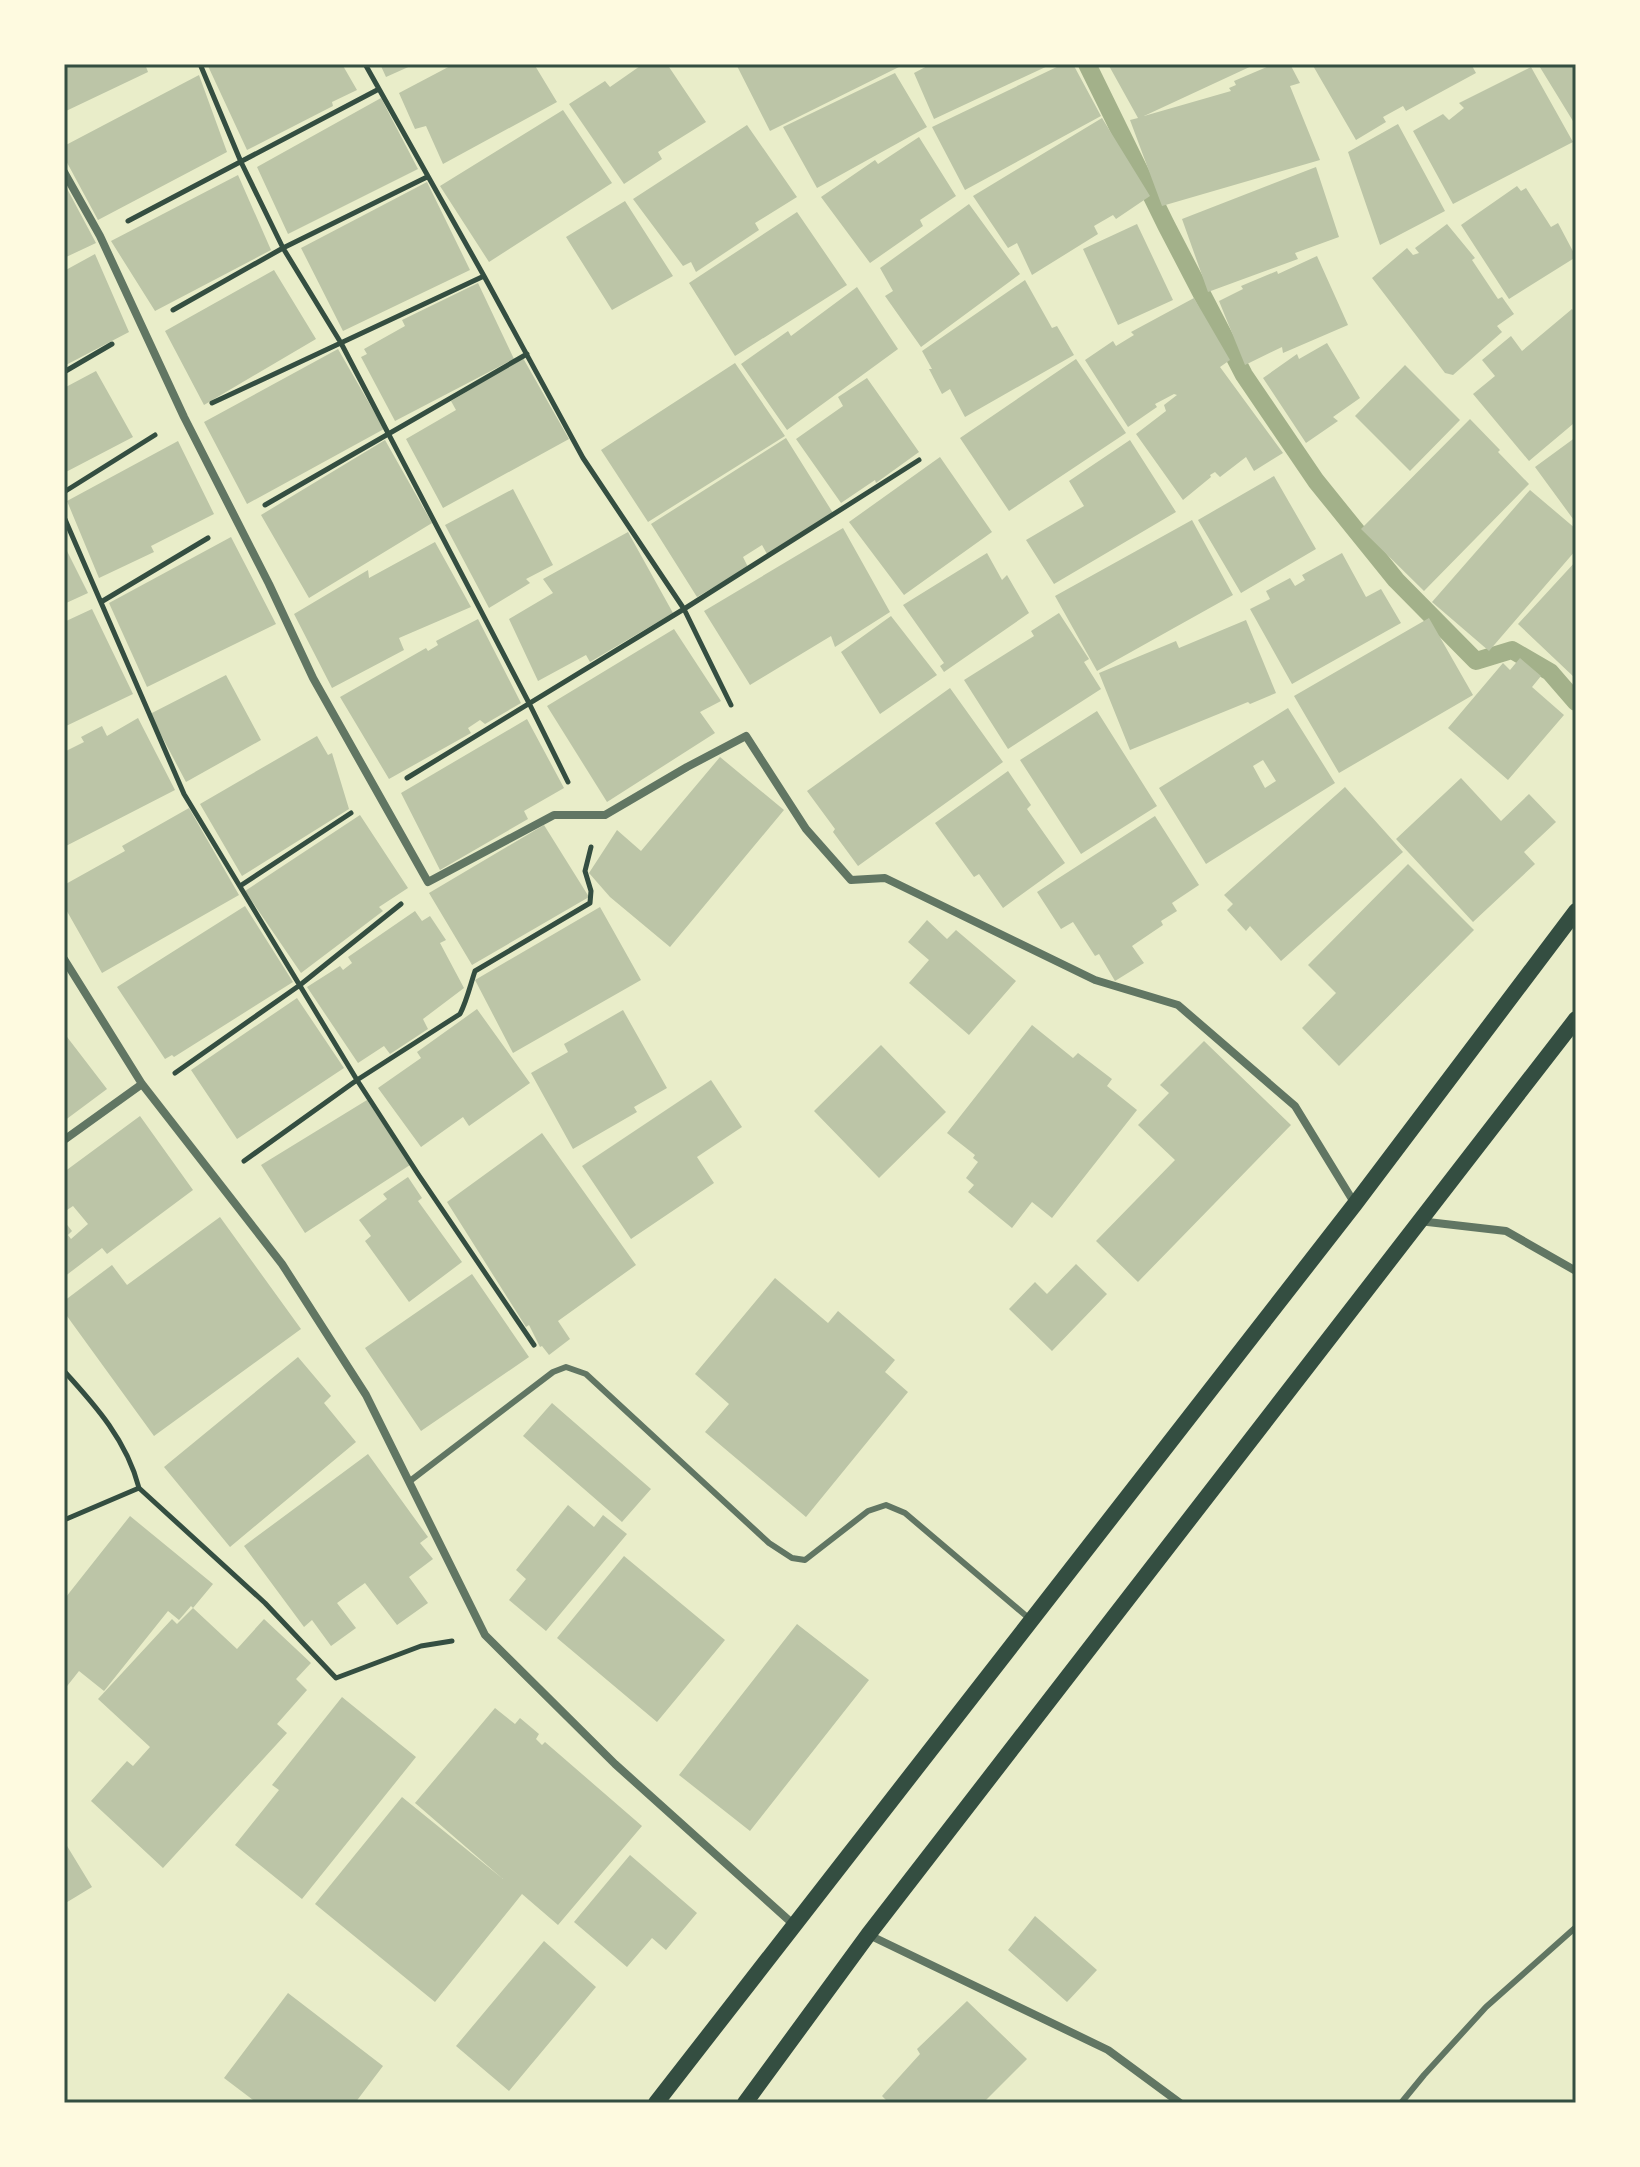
<svg xmlns="http://www.w3.org/2000/svg" width="1640" height="2167" viewBox="0 0 1640 2167" font-family="'PT Serif',serif">
<rect width="100%" height="100%" fill="#e9edc9"/>
<g fill="none" stroke-linecap="round" stroke-linejoin="round">
<path stroke="#a3b18a" stroke-width="18" d="M1087,64L1166,225L1244,375L1316,481L1396,580L1476,661L1512,650L1550,672L1576,702"/>
</g>
<path fill="#bcc5a7" fill-rule="evenodd" d="M64,64H145L148,72L66,111L64,106Z
M213,64H342L357,90L332,102L333,106L247,150L208,66Z
M380,64H415L386,77Z
M454,64H534L557,102L443,164L426,126L415,129L399,93Z
M643,64H667L706,122L658,152L662,159L624,184L569,104L605,81L610,87Z
M736,64H905L770,131Z
M931,64H1052L934,119L914,73Z
M1063,64H1073L1101,116L965,190L932,127Z
M1108,64H1256L1144,116L1231,91L1229,88L1236,85L1234,81L1274,64H1290L1300,83L1290,86L1320,160L1162,206L1130,120L1138,118Z
M1312,64H1471L1476,73L1406,111L1403,106L1383,117L1386,122L1356,140Z
M1538,64H1576V126Z
M1531,67L1573,142L1453,204L1413,131L1443,114L1449,120L1464,108L1459,103Z
M895,73L927,127L817,188L783,127Z
M199,75L227,152L98,220L64,157V146Z
M381,98L418,169L288,234L257,167Z
M563,110L612,183L489,262L440,186Z
M1102,118L1150,196L1116,219L1113,215L1094,226L1098,234L1032,275L1017,243L1008,248L973,196Z
M1398,124L1445,211L1380,245L1348,152Z
M747,125L797,197L755,223L759,230L696,272L691,262L683,266L633,199Z
M919,137L956,196L920,220L923,226L870,263L821,197L875,160L878,164Z
M1316,167L1339,237L1295,253L1298,259L1208,292L1182,219Z
M238,175L271,250L155,311L111,241Z
M427,182L470,270L343,331L301,248Z
M64,183L96,243L64,258Z
M1517,186L1521,191L1526,188L1551,227L1558,223L1576,257L1509,299L1461,225Z
M625,201L673,276L612,310L566,237Z
M969,204L1020,274L921,347L885,296L893,291L880,268Z
M797,212L847,285L735,356L689,283Z
M1137,224L1173,300L1118,325L1083,249Z
M1447,224L1475,258L1472,260L1498,299L1502,297L1514,314L1497,326L1502,332L1453,375L1445,373L1372,278L1407,248L1413,255L1419,253L1415,248Z
M95,254L129,332L64,366V271Z
M1317,256L1348,325L1283,353L1282,347L1245,365L1219,301L1243,289L1241,286L1277,271L1278,274Z
M274,270L316,339L204,405L165,331Z
M1025,280L1052,328L1057,326L1074,355L965,417L950,389L942,394L929,369H932L922,351Z
M478,283L514,359L395,421L361,357L367,354L364,349L405,326L402,320Z
M857,287L898,349L787,430L741,364L788,331L791,336Z
M1194,298L1230,360L1220,367L1283,453L1254,471L1246,457L1220,477L1215,472L1210,475L1211,477L1183,500L1136,434L1166,411L1164,405L1177,395L1174,394L1155,404L1157,407L1128,427L1085,360L1113,341L1116,346L1134,335L1131,332Z
M1572,309L1576,314V426L1573,424L1529,461L1473,394L1495,376L1482,360L1511,336L1522,351Z
M1327,343L1360,398L1333,417L1338,421L1306,443L1263,378L1297,354L1299,359Z
M338,349L384,429L247,504L204,422Z
M523,358L569,439L443,508L406,439L456,410L451,401Z
M1076,359L1126,433L1009,511L960,438Z
M735,363L785,436L648,522L601,450Z
M1405,365L1460,420L1410,471L1355,416Z
M96,371L133,437L64,473V388Z
M867,378L919,452L876,483L875,480L841,503L796,439L843,406L838,397Z
M1470,419L1500,450L1498,452L1529,484L1424,591L1361,529Z
M1576,437V523L1535,467Z
M786,438L833,513L767,554L762,545L743,557L748,567L697,597L651,524Z
M385,440L432,523L309,598L261,515Z
M1130,440L1176,512L1054,584L1026,540L1084,506L1069,481Z
M178,441L214,514L151,546L154,552L99,578L67,501Z
M940,457L992,532L904,595L849,522Z
M1274,476L1316,549L1241,593L1198,520Z
M513,489L553,565L526,579L530,583L489,608L445,525Z
M1530,490L1576,529V550L1489,651L1432,602Z
M1192,520L1233,595L1097,671L1055,596Z
M843,528L890,612L835,647L831,636L750,685L704,611Z
M628,532L673,613L590,662L586,655L538,681L509,619L553,593L543,579Z
M231,537L276,624L147,687L109,603Z
M435,542L471,607L399,638L404,650L332,688L294,614L368,570L369,578Z
M67,551L88,593L64,604V553Z
M987,553L1002,580L1007,575L1029,613L944,672L940,666L944,663L903,605Z
M1342,553L1366,597L1381,589L1401,623L1292,684L1250,609L1270,599L1266,591L1290,578L1295,586L1305,580L1302,575Z
M1576,561V679L1518,624Z
M92,609L133,694L64,727V622Z
M1059,613L1089,659L1084,662L1101,689L1008,749L964,680L1034,636L1031,631Z
M891,616L937,675L880,714L841,652Z
M1429,618L1473,695L1339,773L1294,696Z
M478,619L521,703L485,724L480,720L468,728L471,733L389,779L340,697L426,648L428,651L438,645L436,641Z
M1246,620L1276,693L1250,704L1248,702L1130,750L1099,673L1176,641L1179,648Z
M674,629L721,701L700,712L715,733L607,802L547,706Z
M1520,658L1541,676L1532,687L1564,715L1508,780L1448,728L1503,663L1510,670Z
M226,675L261,740L186,782L150,714Z
M950,688L1003,762L858,866L833,832L835,829L807,791Z
M1288,708L1335,783L1206,864L1159,788ZM1263,760L1276,781L1265,788L1253,766Z
M1097,711L1157,806L1081,854L1020,760Z
M138,718L175,790L64,847V752L84,742L81,737L102,726L107,736Z
M527,719L564,788L524,811L528,819L440,870L401,793Z
M317,736L328,755L332,753L349,809L242,876L200,804Z
M720,757L784,810L670,947L610,897L589,873L617,830L641,851Z
M1008,771L1031,805L1027,809L1065,863L1003,908L979,874L974,877L935,823Z
M1461,778L1501,821L1529,794L1556,822L1524,852L1535,864L1473,922L1396,839Z
M1345,787L1403,852L1281,961L1250,926L1246,931L1227,910L1233,904L1224,895Z
M189,808L239,895L102,973L64,906V885L125,851L122,846Z
M360,815L408,888L379,907L383,911L301,973L245,891Z
M1155,816L1199,885L1172,903L1177,911L1161,921L1163,925L1132,946L1144,963L1115,981L1099,954L1095,956L1073,922L1061,929L1037,892Z
M544,825L589,897L472,965L429,893Z
M1408,864L1474,930L1339,1066L1302,1028L1336,993L1308,965Z
M245,906L293,982L174,1057L172,1055L165,1059L117,987Z
M600,907L641,980L513,1053L475,980Z
M415,911L422,921L430,916L446,940L440,943L464,988L423,1019L428,1029L390,1054L384,1046L358,1063L307,987L340,966L343,970L352,963L348,957Z
M927,920L947,939L956,930L1016,981L969,1035L909,983L929,960L908,942Z
M297,998L344,1068L237,1139L191,1070Z
M477,1009L530,1083L469,1126L463,1117L421,1147L378,1088L421,1058L417,1052Z
M623,1010L667,1088L634,1107L637,1112L573,1149L531,1073L568,1052L564,1044Z
M1032,1025L1073,1058L1078,1053L1112,1079L1107,1086L1137,1110L1052,1218L1032,1202L1012,1228L968,1192L974,1185L966,1178L978,1162L973,1158L975,1155L947,1133Z
M64,1033L107,1089L64,1121Z
M1204,1041L1291,1125L1138,1282L1096,1241L1175,1160L1138,1125L1169,1093L1160,1085Z
M881,1045L946,1112L879,1178L814,1111Z
M711,1080L742,1127L697,1157L714,1183L631,1239L582,1166Z
M367,1100L410,1165L305,1233L261,1165Z
M140,1116L193,1190L107,1254L102,1248L64,1277V1221L72,1231L68,1235L71,1239L88,1224L73,1206L64,1212V1172Z
M542,1133L636,1265L558,1321L570,1339L549,1355L542,1346L540,1347L529,1325L526,1327L447,1202Z
M408,1177L422,1198L418,1201L462,1262L409,1302L365,1241L371,1236L359,1220L387,1199L383,1194Z
M220,1217L301,1329L154,1436L64,1312V1301L112,1265L127,1285Z
M1076,1264L1107,1294L1052,1351L1009,1309L1035,1282L1047,1294Z
M472,1274L529,1357L421,1431L365,1348Z
M775,1278L828,1323L838,1311L895,1360L885,1372L908,1392L806,1517L705,1432L729,1404L695,1374Z
M298,1357L331,1396L324,1403L356,1442L230,1547L164,1467Z
M552,1403L651,1489L622,1522L523,1436Z
M368,1454L428,1537L420,1543L433,1559L409,1577L428,1603L397,1625L365,1583L337,1603L356,1628L331,1646L312,1620L304,1627L244,1546Z
M568,1505L594,1527L603,1515L627,1534L546,1631L509,1600L526,1579L516,1570Z
M130,1516L213,1584L193,1608L237,1649L264,1619L311,1663L296,1679L307,1690L277,1724L287,1733L163,1868L91,1801L127,1761L133,1766L150,1747L98,1699L172,1619L177,1624L193,1608L191,1606L179,1620L168,1611L104,1691L79,1671L64,1690V1595L66,1597Z
M624,1556L725,1640L657,1722L557,1638Z
M797,1624L869,1680L750,1831L679,1775Z
M342,1697L416,1757L302,1899L235,1845L279,1790L272,1785Z
M495,1708L515,1724L520,1718L539,1734L536,1739L542,1745L545,1742L642,1826L558,1925L522,1894L435,2002L315,1904L402,1797L503,1879L415,1803Z
M64,1841L92,1887L64,1904Z
M630,1855L697,1913L666,1950L652,1938L627,1967L574,1922Z
M1035,1916L1097,1970L1067,2002L1008,1950Z
M544,1941L596,1987L509,2091L456,2046Z
M288,1993L383,2066L355,2103H257L224,2078Z
M967,2001L1027,2059L983,2103H889L882,2096L920,2054L917,2049Z"/>
<g fill="none" stroke-linecap="round" stroke-linejoin="round">
<path stroke="#344e41" stroke-width="5" d="M200,64L241,162L283,248L341,343L529,703L568,782
M365,64L484,276L583,458L684,609L731,705
M128,221L379,89
M173,310L283,248L427,177
M64,372L112,344
M212,403L484,276
M64,492L155,435
M265,505L527,354
M64,517L184,794L357,1080L418,1174L534,1345
M101,602L208,538
M407,778L684,609L919,460
M240,886L351,813
M175,1073L300,985L401,904
M244,1161L357,1080L460,1014C467,1000 470,986 475,971L590,903L591,891L585,871L591,847
M64,1371C96,1406 127,1441 139,1488L64,1520
M139,1488L265,1603L336,1678L421,1646L452,1641"/>
<path stroke="#617663" stroke-width="6" d="M410,1481L553,1372L566,1367L586,1374L769,1543L792,1558L805,1560L868,1511L886,1505L905,1513L1031,1620
M1401,2103L1424,2075L1486,2007L1576,1927"/>
<path stroke="#617663" stroke-width="8" d="M64,172L100,236L184,417L269,584L313,678L428,882L554,815H605L687,767L746,736L806,829L851,880L885,878L1095,980L1178,1005L1295,1106L1355,1204
M64,959L142,1084L282,1264L366,1395L485,1635L615,1764L793,1924
M64,1140L142,1084
M1419,1221L1506,1231L1576,1271
M869,1935L1108,2050L1180,2103"/>
<path stroke="#344e41" stroke-width="16" d="M656,2103L1355,1204L1576,911
M745,2103L868,1935L1576,1019"/>
</g>
<rect width="1640" height="2167" fill="none" stroke="#fefae0" stroke-width="132"/>
<rect x="66" y="66" width="1508" height="2035" fill="none" stroke="#344e41" stroke-width="3"/>
</svg>
